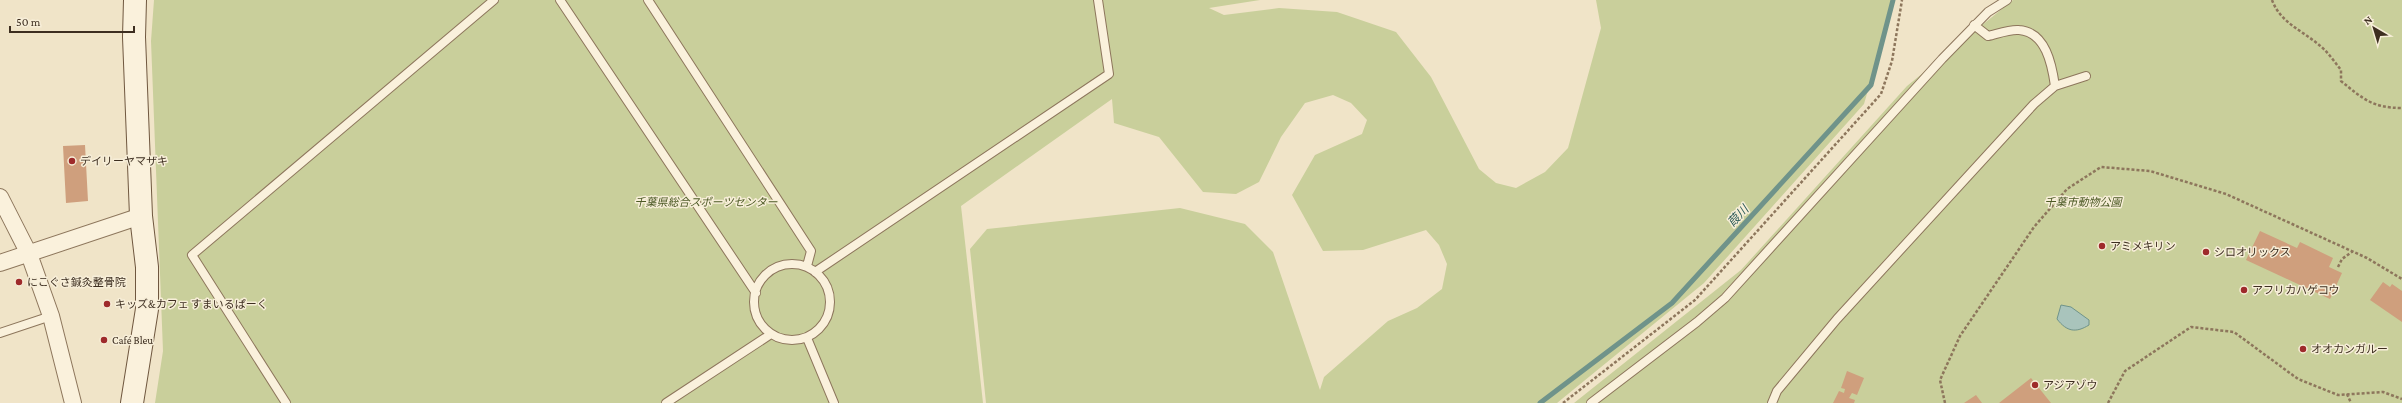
<svg xmlns="http://www.w3.org/2000/svg" width="2402" height="403" viewBox="0 0 2402 403" font-family="'Crimson Pro','Noto Sans JP',serif">
<rect width="100%" height="100%" fill="#f0e4c8"/>
<path fill="#c9cf9b" d="M154,0H1260L1209,8L1224,15L1279,8L1337,12L1396,32L1431,77L1479,169L1496,183L1516,188L1545,172L1568,148L1601,28L1596,0H1894L1864,104L1704,283L1557,403H986L970,249L987,229L1180,208L1245,224L1273,252L1320,390L1324,377L1388,321L1417,308L1442,289L1447,264L1439,245L1426,230L1363,250L1323,251L1292,195L1315,155L1362,134L1367,120L1351,103L1333,95L1305,103L1281,137L1259,182L1236,194L1203,192L1159,137L1114,123L1112,99L961,206L983,403H155L163,351L151,41Z
M2013,0H2402V403H1574L1741,270L1907,86Z"/>
<path fill="#a9c4bc" stroke="#6f938a" d="M2061,305L2071,307L2089,320V325C2076,333 2067,332 2057,319Z"/>
<g fill="none" stroke-linecap="round" stroke-linejoin="round">
<path stroke="#6f938a" stroke-width="5" d="M1540,403L1672,303L1871,85L1893,0"/>
</g>
<path fill="#cf9f7d" d="M85,145L88,201L66,203L63,146Z
M2260,231L2297,248L2300,242L2333,258L2329,267L2342,273L2330,299L2246,260Z
M2383,282L2390,287L2392,284L2402,291V322L2370,300Z
M1847,371L1864,378L1857,395L1852,393L1849,398L1855,400L1854,403H1833L1839,391L1844,393L1845,389L1841,388Z
M2031,378L2051,403H1999Z
M1976,395L1982,403H1964Z"/>
<g fill="none" stroke-linecap="round" stroke-linejoin="round">
<defs>
<path id="lane" d="M560,0L756,293
M648,0L811,251L807,266
M1974,25L1988,36C1997,34 2010,29 2019,30C2046,32 2052,65 2055,86
M754 302a38 38 0 1 1 76 0a38 38 0 1 1-76 0Z
M815,272L1109,74L1098,0
M0,333L51,316
M807,338L834,403
M286,403L192,255L494,0
M666,403L771,334
M1591,403L1697,322L1725,298L1942,59L1988,12L2007,0
M1772,403L1777,391L1837,319L2034,104L2055,86L2086,76"/>
<path id="street" d="M0,197L29,254L51,316L73,403
M0,263L141,216"/>
<path id="secondary" d="M132,403L147,309V267L141,216L134,37L135,0"/>
</defs>
<use href="#lane" stroke="#8d765c" stroke-width="10"/>
<use href="#street" stroke="#8d765c" stroke-width="18"/>
<use href="#secondary" stroke="#6f573f" stroke-width="24"/>
<path stroke="#8d765c" stroke-width="2.5" stroke-dasharray="3 2" stroke-linecap="butt" d="M2272,0C2280,22 2301,30 2318,44C2327,51 2334,61 2341,70V81C2363,99 2373,108 2402,108
M2338,267L2342,259L2353,251
M2347,394L2351,403
M1563,403L1695,300L1881,94L1892,61L1902,0
M1945,403L1940,380L1960,336L2034,227L2067,189L2101,167L2150,171L2226,194L2367,258L2402,279
M2108,403L2125,371L2191,327L2234,332L2298,379L2338,395L2383,392L2402,399"/>
<use href="#lane" stroke="#faf1dc" stroke-width="8"/>
<use href="#street" stroke="#faf1dc" stroke-width="16"/>
<use href="#secondary" stroke="#faf1dc" stroke-width="22"/>
</g>
<g fill="#9e2a2b" stroke="#f7eed8" stroke-width="1.5">
<circle cx="72" cy="161" r="4"/>
<circle cx="2102" cy="246" r="4"/>
<circle cx="2206" cy="252" r="4"/>
<circle cx="19" cy="282" r="4"/>
<circle cx="2244" cy="290" r="4"/>
<circle cx="107" cy="304" r="4"/>
<circle cx="104" cy="340" r="4"/>
<circle cx="2303" cy="349" r="4"/>
<circle cx="2035" cy="385" r="4"/>
</g>
<g text-anchor="middle" dominant-baseline="central" stroke-width="3" stroke-linejoin="round" paint-order="stroke">
<g font-size="11" fill="#3d2e20" stroke="#f7eed8" text-anchor="start">
<text x="80" y="161">デイリーヤマザキ</text>
<text x="2110" y="246">アミメキリン</text>
<text x="2214" y="252">シロオリックス</text>
<text x="27" y="282">にこぐさ鍼灸整骨院</text>
<text x="2252" y="290">アフリカハゲコウ</text>
<text x="115" y="304">キッズ&amp;カフェ すまいるぱーく</text>
<text x="112" y="340">Café Bleu</text>
<text x="2311" y="349">オオカンガルー</text>
<text x="2043" y="385">アジアゾウ</text>
</g>
<g font-size="11" font-style="italic" fill="#4d5a26" stroke="#f7eed8">
<text x="706" y="202">千葉県総合スポーツセンター</text>
<text x="2083" y="202">千葉市動物公園</text>
</g>
<g font-size="12" font-style="italic" fill="#2f5d5a" stroke="#f7eed8">
<text transform="translate(1738 216) rotate(-47)">葭川</text>
</g>
</g>
<g transform="translate(2374 28) rotate(322)" stroke="#f7eed8" stroke-width="3" paint-order="stroke">
<path d="M0-3L7 15L0 10L-7 15Z" fill="#3d2e20"/>
<text y="-6" font-size="11" font-weight="bold" text-anchor="middle" fill="#3d2e20">N</text>
</g>
<path d="M10 26v6h124v-6" fill="none" stroke="#3d2e20" stroke-width="2"/>
<text x="16" y="26" font-size="12" fill="#3d2e20" stroke="#f7eed8" stroke-width="3" paint-order="stroke">50 m</text>
</svg>
